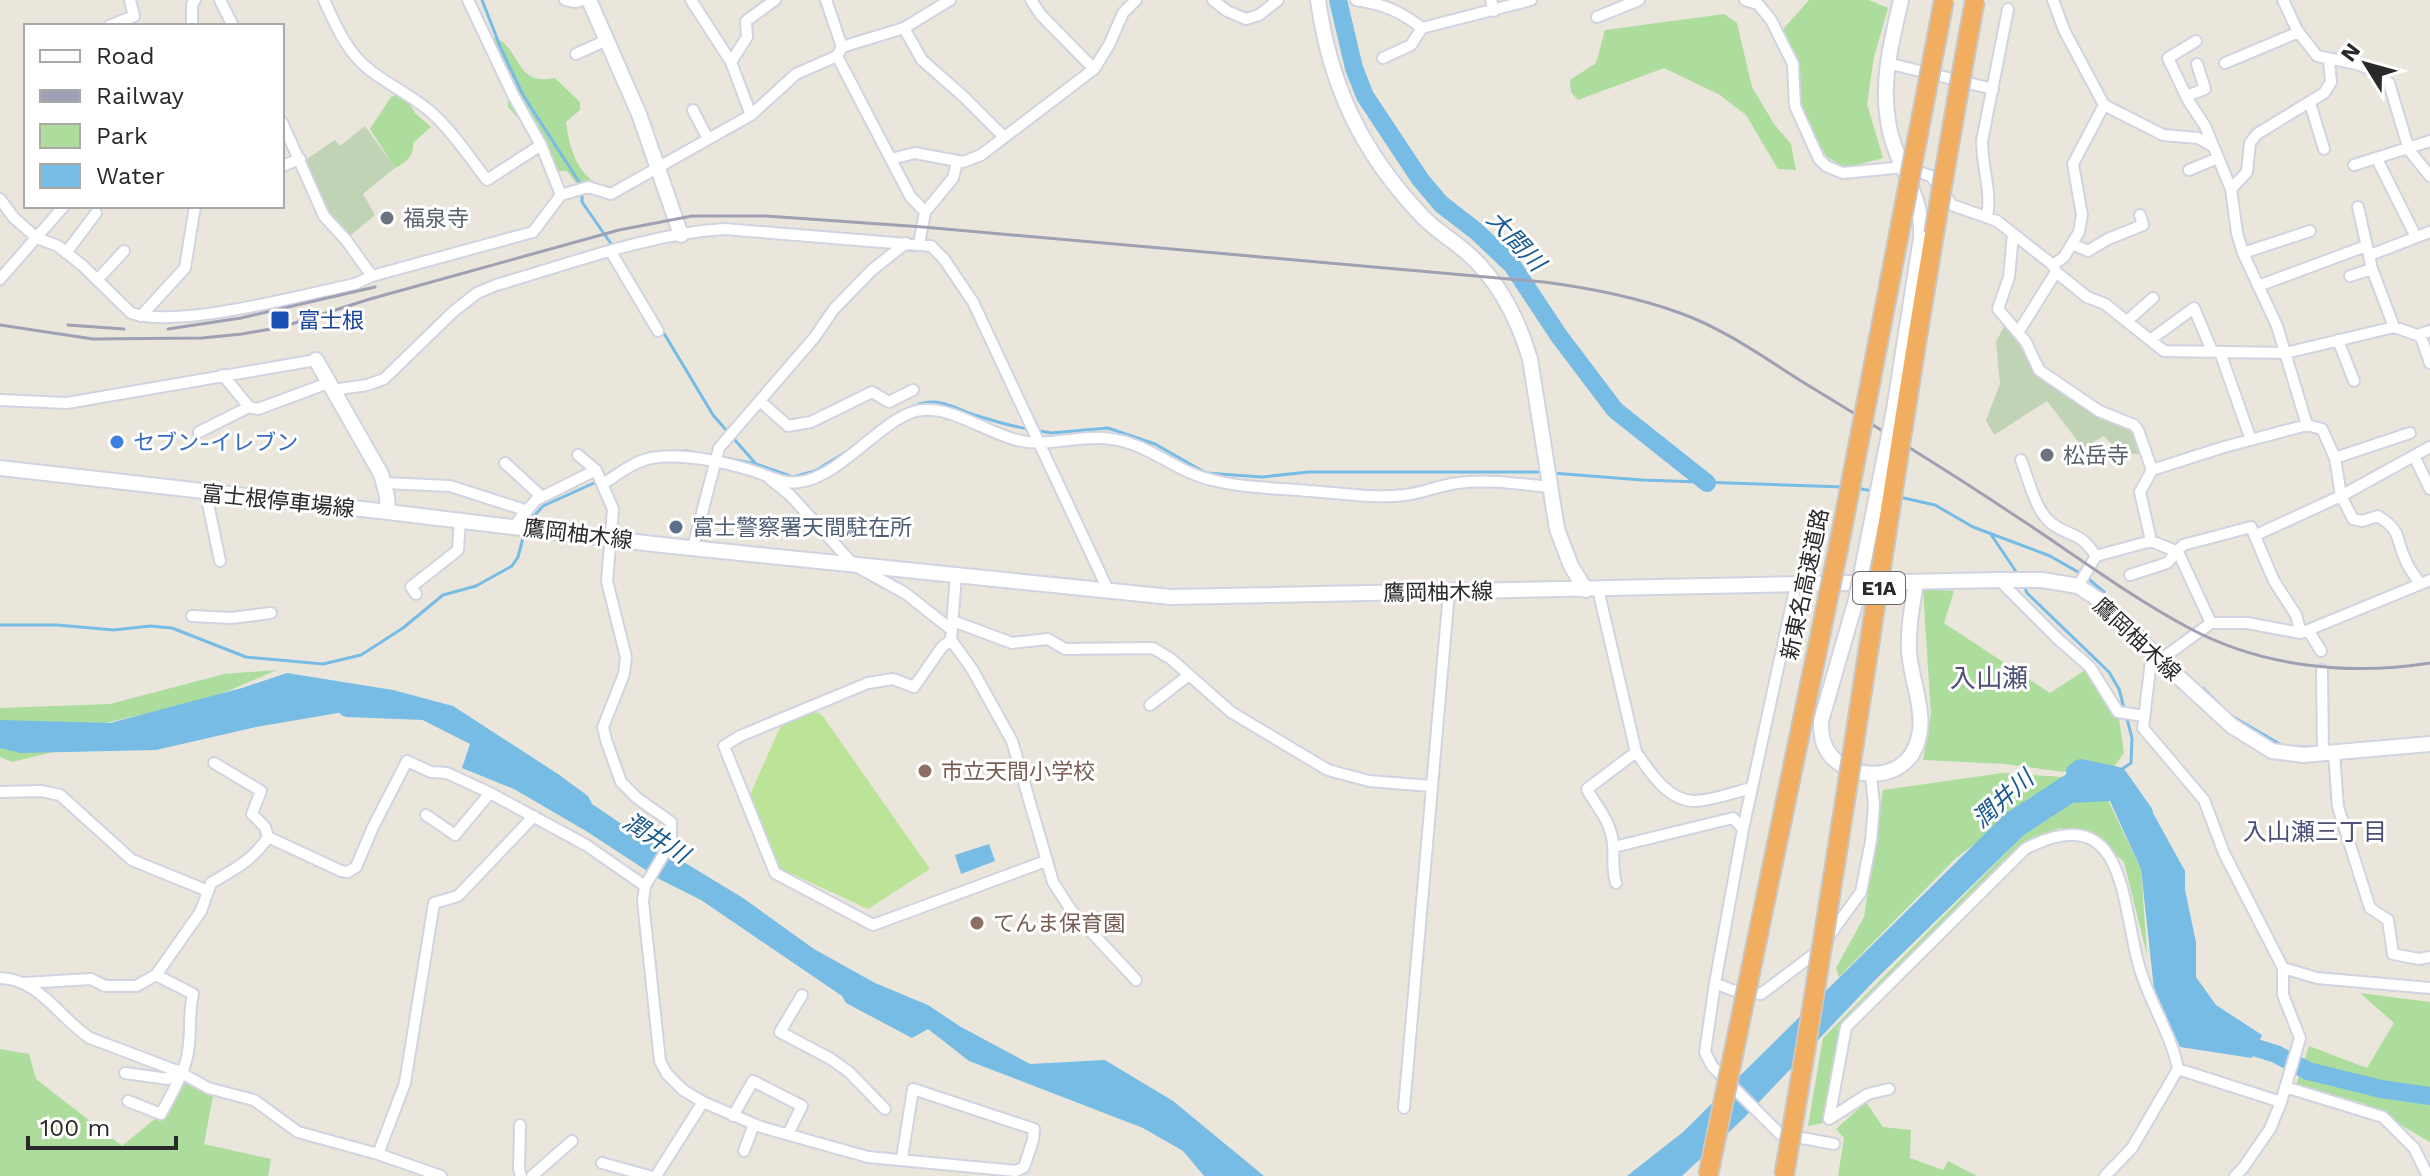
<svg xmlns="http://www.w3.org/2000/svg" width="2430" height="1176" viewBox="0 0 2430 1176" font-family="'Work Sans','Noto Sans JP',sans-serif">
<rect width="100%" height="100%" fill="#eae6dc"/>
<path fill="#acdd9c" d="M1809,0H1869L1888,8L1874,57L1867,104L1883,158L1846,168L1827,157L1796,108L1793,64L1778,35Z
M1724,14L1737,23L1752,87L1774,124L1791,144L1796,170L1778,169L1746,115L1720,95L1664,68L1578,100L1571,92L1570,80L1596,63L1605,30Z
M494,37C522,48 514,87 555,78L580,102V110L566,122C569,146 576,172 598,184L580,188L567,171H559L541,145L529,136L520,120L508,107V98L514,80C509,74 503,64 497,60C489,55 487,56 484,46H491Z
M396,95L406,98L415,113L431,127L413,143C415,156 405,163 395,168L370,129L391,97Z
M1923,589L1954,591L1944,623L2050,693L2090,667L2118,712L2124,753L2113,768L2082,761L2064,772L2004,764L1923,760L1931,714Z
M277,670L209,699L105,723L83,749L53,752L12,762L0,757V708L110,704L224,674Z
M2002,773L2063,777L1956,858L1839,977L1836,968L1864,917L1883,790Z
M2107,798L2141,869L2147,955L2124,862L2095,836L2060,828L2033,837L1843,1026L1823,1123L1808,1126L1823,1038L2024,835L2073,803Z
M2360,993L2430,1002V1142L2363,1103L2296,1085L2309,1046L2367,1068L2394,1023Z
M0,1049L29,1054L36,1079L122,1146L161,1114L184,1074L213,1096L204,1144L271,1159L268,1176H0Z
M1866,1102L1883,1127L1911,1130L1910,1158L1943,1170L1948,1161L1977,1176H1838L1844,1138L1836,1129Z"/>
<path fill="#c0d3b4" d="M365,126L395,168L363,194L375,215L346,239L327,215L304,161L335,140L340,146Z
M2007,321L2038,370L2138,430L2148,455L2119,452L2104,436L2083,448L2047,401L1994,435L1986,420L2000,384L1996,342Z"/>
<path fill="#bce499" d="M814,711L822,715L930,869L868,909L777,867L749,797L781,725Z"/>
<path fill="#76bce5" d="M287,673L393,690L453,706L558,774L588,796L592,804L626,827L743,898L814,949L875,983L928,1005L961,1027L1030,1064L1105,1060L1173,1101L1264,1176H1204L1183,1151L1143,1128L969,1061L928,1029L912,1038L846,1003L842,996L701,900L661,880L586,831L514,789L462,768L470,744L391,704L256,727L156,750L21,753L0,748V720L110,723L242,688Z
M2082,764L2148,804L2185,871V890L2196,942V977L2216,1005L2262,1035L2252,1058L2180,1047L2154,989L2141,869L2110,801L2073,803L2024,835L1875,980L1744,1118L1682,1176H1627L1683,1132L2005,814Z
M989,844L995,861L961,874L955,855Z"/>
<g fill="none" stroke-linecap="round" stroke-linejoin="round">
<path stroke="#76bce5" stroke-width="3" d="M482,0L502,51L523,95L581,185
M582,193V202L614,248
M662,330L713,415L756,464
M906,410C936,393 949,407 978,416C994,421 1011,426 1028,429
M1035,430L1051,433L1108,428L1155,444L1206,473L1262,477L1308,472H1545
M665,452L687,451L705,455
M720,457L756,464L793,477L815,471L851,449
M1552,473L1642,480L1844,487
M1856,488L1872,491
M1899,497L1935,505L1973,527L2050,556L2085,576L2104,592
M528,523L543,506L594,483
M1990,533L2019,576
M2024,586L2027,593L2109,672L2119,689L2124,708
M0,625H57L114,630L150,626L172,628L246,657L323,664L361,655L403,628L443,595L476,586L512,566L518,557L524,534
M2203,688L2230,715L2283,746
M2295,747H2319
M2118,776L2119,771L2131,763L2132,738L2126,715"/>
<path stroke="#76bce5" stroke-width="18" d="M1338,0L1354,68L1365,96L1420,179L1441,204L1476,231L1512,265L1559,336L1615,410L1707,483
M347,708L425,711
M2075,772L2081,768L2118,776L2144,813
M2234,1041L2276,1054L2308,1071L2381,1089L2430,1096"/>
<defs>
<path id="street" d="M220,0L233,26
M324,0C336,26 347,53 371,71C391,86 414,97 432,113C453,132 470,158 487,180L541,145
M468,0L513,95L541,145L561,195
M565,0L576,2L582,0
M691,0L731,62L751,115
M826,0L842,47L837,56L910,196L925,212L919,244
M1031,0L1041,15L1094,69
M1213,0L1227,11L1246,19L1259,15L1278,0
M1356,0C1383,4 1400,11 1422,28L1531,0
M1491,0L1494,11
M1745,0L1758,4L1771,20L1793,64L1795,106L1819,159L1826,166L1843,173L1904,167L1931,176L1952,205L1997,221L2053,265L2056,272L2019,331
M2053,0L2064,30L2104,105L2163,135L2198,138L2212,146
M2283,0L2297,30L2317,56L2357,64L2373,70L2389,83L2409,150L2430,176
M1597,17L1639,0
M109,26L134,16L130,0
M192,26V4L195,0
M904,28L922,60L964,97L1004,137
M2196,41L2168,58L2188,100L2205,126L2231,189L2237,233L2243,253L2277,326L2307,425
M842,47L904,28L950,0
M576,54L607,40
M1383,58L1411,45L1422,28
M731,62L747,37L746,21L775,0
M1887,63L1993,89
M2225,63L2299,32
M2186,96L2205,89L2197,64
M2310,103L2324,149
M693,110L708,139
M282,122L324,216L346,240L372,276
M891,159L915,153L963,162L981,155L1094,69L1109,45L1123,13L1136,0
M2377,159L2416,237
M2354,165L2430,141
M282,166L300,159
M2189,170L2218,158
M2231,189L2247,172L2250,143L2257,134L2324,93L2331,82L2329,60
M0,199L14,218L37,238L58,246L83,266L131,313C179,329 302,295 355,284L372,276L533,232L561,195L588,187L611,194L751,115L796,74L837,56
M2358,207L2372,269L2394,327
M925,212L953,178L957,162
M1987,217C1992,192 1982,167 1982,141L2008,9
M2013,234L2009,277L1998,309L2026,342L2039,370L2099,411L2134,425L2138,430L2152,470L2140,492L2151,541L2178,552L2211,623H2247L2301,633L2430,580
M2072,244L2088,251L2108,239L2143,225L2140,215
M611,252L658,331
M66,253L96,213
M2243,253L2310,231
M2370,255L2430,232
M2053,265L2064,257L2079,232L2082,215L2073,164L2104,105
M2056,272L2087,297L2105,304L2164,351L2286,353L2394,327L2417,335L2430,331
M2350,276L2372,269
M0,279L64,206
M97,280L124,251
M2258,286L2366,246
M141,316L185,268L195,206
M2127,321L2153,298
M2420,334L2430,363
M2150,340L2194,308L2212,351
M2338,340L2354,381
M2220,352L2251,440
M223,375L249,407L258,409L328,383
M333,390L367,385L384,379L453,312L477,293L496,285C570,264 647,234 724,229L931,246L944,259L973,302L1109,592
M0,400L67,403L316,360
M761,402L788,426L811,422L872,392L889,402L913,390
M199,432L249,407
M578,455L596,470L613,509L607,581L626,657L624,674L603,727L606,740L621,782L637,798L671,822V842L645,886L643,901L660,1061L667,1074L683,1090L703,1102L761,1127L868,1157L1016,1171L1024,1167L1033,1140L1034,1129L913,1089L902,1158
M2335,458L2410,433
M2415,458L2430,489
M2021,460C2029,480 2035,510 2051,523C2072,539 2078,529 2096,556L2078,586
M505,463L542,497
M2152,470L2224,447L2307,425L2322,429L2335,458L2341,496L2353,519L2362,521L2378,516C2404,533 2394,537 2406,561C2409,569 2416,577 2420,584
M770,479L790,495L854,565L905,593L952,630
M385,483L450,486L525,510
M603,484C617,475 633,462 651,458C679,453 719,461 747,469C763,473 782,485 799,482C843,477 886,412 923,410C954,407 990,435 1021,441C1049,447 1082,434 1112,439C1149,444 1176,472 1212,480C1243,488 1276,488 1308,491C1340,493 1373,499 1405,495C1423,493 1440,485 1458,483C1488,479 1519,484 1549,487
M206,494L220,561
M514,526L536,500L596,470
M2256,535L2341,496L2430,447
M693,547L719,448L814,338L834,309L872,270L906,243
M2096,556L2151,541
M956,575L951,640L972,669L1012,741L1053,882L1071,910L1136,980
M2130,575L2167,563L2183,545L2251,527L2274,581L2296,615L2301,633
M1999,580L2058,639L2090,667L2118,712L2144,716
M1796,585L1743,829L1715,983L1705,1052L1712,1066L1780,1134L1834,1144
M1598,589L1636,752L1587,789C1594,803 1606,815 1610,830C1617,848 1610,862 1616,883
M416,594L411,587L458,550L460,520
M192,616L231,618L271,613
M953,621L1012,643L1048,639L1065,649L1153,648L1171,659L1231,712L1328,770L1369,781L1431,786
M2308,630L2321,651
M951,640L942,647L914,687L893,679L868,683L740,736L724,746L775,873L873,925L1046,861
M2152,651L2143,728L2204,800L2224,853L2283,968V995L2300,1038L2281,1102L2270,1129L2243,1168L2235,1176
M2160,660L2211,623
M2322,670L2323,754
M1150,705L1189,675
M1636,752C1649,771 1668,801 1694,801C1712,801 1734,792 1752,788
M2334,753L2338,807L2370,908L2388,920L2393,954L2419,959L2430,957
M214,763L261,791L252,814L265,827L268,837
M0,792L41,791L60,795L132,860L208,891
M426,815L455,835L490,793
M1614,847L1733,818L1743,829
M2283,968L2317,978L2430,988
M0,978C40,979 60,1019 90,1038L180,1072L208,1088L254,1100L298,1132L378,1154L441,1176
M24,983L91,979L105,986H136L156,975L201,911L211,883C235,869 253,860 268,837L341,871L348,872L356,867L373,827L407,761L431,772L447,773L490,793L586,845L645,886
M1715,983L1732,990L1761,994L1818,951L1861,892L1871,841L1874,805L1871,775
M802,995L780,1032L831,1059L849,1072L885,1109
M125,1073L168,1079L176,1070
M2285,1087L2383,1117L2414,1148L2428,1176
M1889,1089L1868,1094L1829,1119L1846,1027L2025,849C2126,796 2121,902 2139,966C2149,1002 2171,1033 2178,1069
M128,1101L161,1114C170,1096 183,1076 187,1057C192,1036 188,1015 193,994L156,975
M1404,1108L1449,592
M733,1116L753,1081L802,1106L788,1134
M520,1125L519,1169L521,1176
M744,1151L754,1124
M378,1154L405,1083L434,903L458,896L534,816
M602,1163L649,1176
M532,1176L572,1141
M656,1176L703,1102
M2105,1176L2132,1148L2178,1069L2281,1102"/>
<path id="secondary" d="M589,0L639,114L681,235
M1318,0C1330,86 1362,153 1422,216C1435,230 1451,239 1465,251C1498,279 1518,319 1530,359L1557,529L1571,566L1586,590
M1901,0C1892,40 1881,80 1888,121C1894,163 1924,195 1921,238
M0,468L388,512L387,496L381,474L316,360
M388,512L662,545L1171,597L1999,580H2042L2078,586L2099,600L2130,628L2160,660L2232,726L2272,751L2303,755L2430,744
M1856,600L1821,721C1821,734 1822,745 1831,756C1852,779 1894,781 1912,754C1932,722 1911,685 1909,651C1908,628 1912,606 1916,584"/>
</defs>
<use href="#street" stroke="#d1d3e1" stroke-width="14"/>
<use href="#secondary" stroke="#d1d3e1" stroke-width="18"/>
<use href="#street" stroke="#fff" stroke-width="10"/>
<use href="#secondary" stroke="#fff" stroke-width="14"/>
<path stroke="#9fa0b2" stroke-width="3" d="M0,325L93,339L202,338L242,334L282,327L370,299L619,230L692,216H766L923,227L1544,282C1590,288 1636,297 1680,313C1725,329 1766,359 1806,384C1875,426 1944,468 2011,513C2070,551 2127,595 2189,628C2262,667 2349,676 2430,663
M68,325L124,329
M168,329L241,318L375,287"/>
<defs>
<path id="secondary-bridge" d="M1856,600L1894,410L1921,238"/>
<path id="highway-bridge" d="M1708,1176L1840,540L1944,0
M1784,1176C1852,785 1903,390 1975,0"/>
</defs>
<use href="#secondary-bridge" stroke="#d1d3e1" stroke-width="18" stroke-linecap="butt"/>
<use href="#highway-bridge" stroke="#c7c7c7" stroke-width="22" stroke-linecap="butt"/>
<use href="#secondary-bridge" stroke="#fff" stroke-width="14"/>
<use href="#highway-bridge" stroke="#f2ae60" stroke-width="18"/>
</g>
<g fill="#6b7280" stroke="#fff" stroke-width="3">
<circle cx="387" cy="218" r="8"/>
<circle cx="2047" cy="455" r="8"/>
</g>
<rect fill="#1a4fb4" stroke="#fff" stroke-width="3" x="270" y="310" width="20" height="20" rx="4"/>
<circle fill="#3f7fe0" stroke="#fff" stroke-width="3" cx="117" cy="442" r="8"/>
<circle fill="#5c6f8a" stroke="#fff" stroke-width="3" cx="676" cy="527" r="8"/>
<g fill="#8d6e63" stroke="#fff" stroke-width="3">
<circle cx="925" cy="771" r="8"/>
<circle cx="977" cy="923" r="8"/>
</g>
<g text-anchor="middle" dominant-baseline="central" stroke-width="6" stroke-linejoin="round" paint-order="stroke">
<rect fill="#fff" stroke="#696969" stroke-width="2" x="1853" y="572" width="52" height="32" rx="6"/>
<g font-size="20" font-weight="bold" fill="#292929">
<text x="1879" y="588">E1A</text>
</g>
<g font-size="22" fill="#5b616d" stroke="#fff" text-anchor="start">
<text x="403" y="218">福泉寺</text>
<text x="2063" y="455">松岳寺</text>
</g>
<g font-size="22" fill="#164399" stroke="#fff" text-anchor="start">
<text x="298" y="320">富士根</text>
</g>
<g font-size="22" fill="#366cbe" stroke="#fff" text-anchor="start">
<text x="133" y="442">セブン-イレブン</text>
</g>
<g font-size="22" fill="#292929" stroke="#fff">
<text transform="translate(278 501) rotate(6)">富士根停車場線</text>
<text transform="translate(578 534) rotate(7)">鷹岡柚木線</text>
<text transform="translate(1805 584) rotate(-78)">新東名高速道路</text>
<text transform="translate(1438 592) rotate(-1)">鷹岡柚木線</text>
<text transform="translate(2137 639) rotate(43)">鷹岡柚木線</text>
</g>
<g font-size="22" fill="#4e5e75" stroke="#fff" text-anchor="start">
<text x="692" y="527">富士警察署天間駐在所</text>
</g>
<g font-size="22" fill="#785e54" stroke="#fff" text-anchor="start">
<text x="941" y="771">市立天間小学校</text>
<text x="993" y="923">てんま保育園</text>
</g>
<g font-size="24" font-style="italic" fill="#17598f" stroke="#fff">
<text transform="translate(1516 241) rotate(47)">大間川</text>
<text transform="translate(2003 799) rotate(-42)">潤井川</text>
<text transform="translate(656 838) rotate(32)">潤井川</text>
</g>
<g font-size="24" fill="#4d5076" stroke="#fff">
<text x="2315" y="832">入山瀬三丁目</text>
</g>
<g font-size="26" fill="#4d5076" stroke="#fff">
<text x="1989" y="678">入山瀬</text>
</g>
</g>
<rect x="24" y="24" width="260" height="184" fill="#ffffff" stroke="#a9a9a9" stroke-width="2"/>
<rect x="40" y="50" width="40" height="12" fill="#ffffff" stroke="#a9a9a9" stroke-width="2"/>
<text x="96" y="64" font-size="24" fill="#292929">Road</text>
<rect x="40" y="90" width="40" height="12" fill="#9fa0b2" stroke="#a9a9a9" stroke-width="2"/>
<text x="96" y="104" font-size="24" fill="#292929">Railway</text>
<rect x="40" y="124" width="40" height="24" fill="#acdd9c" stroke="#a9a9a9" stroke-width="2"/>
<text x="96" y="144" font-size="24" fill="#292929">Park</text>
<rect x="40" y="164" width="40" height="24" fill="#76bce5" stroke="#a9a9a9" stroke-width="2"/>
<text x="96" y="184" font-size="24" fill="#292929">Water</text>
<g transform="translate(2366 64) rotate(307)" stroke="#ffffff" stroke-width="6" paint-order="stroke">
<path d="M0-6L14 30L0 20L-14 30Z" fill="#292929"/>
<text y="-12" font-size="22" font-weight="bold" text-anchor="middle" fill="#292929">N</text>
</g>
<path d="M28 1136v12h148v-12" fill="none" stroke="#292929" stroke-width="4"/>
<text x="40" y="1136" font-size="24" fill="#292929" stroke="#ffffff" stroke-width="6" paint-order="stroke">100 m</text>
</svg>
